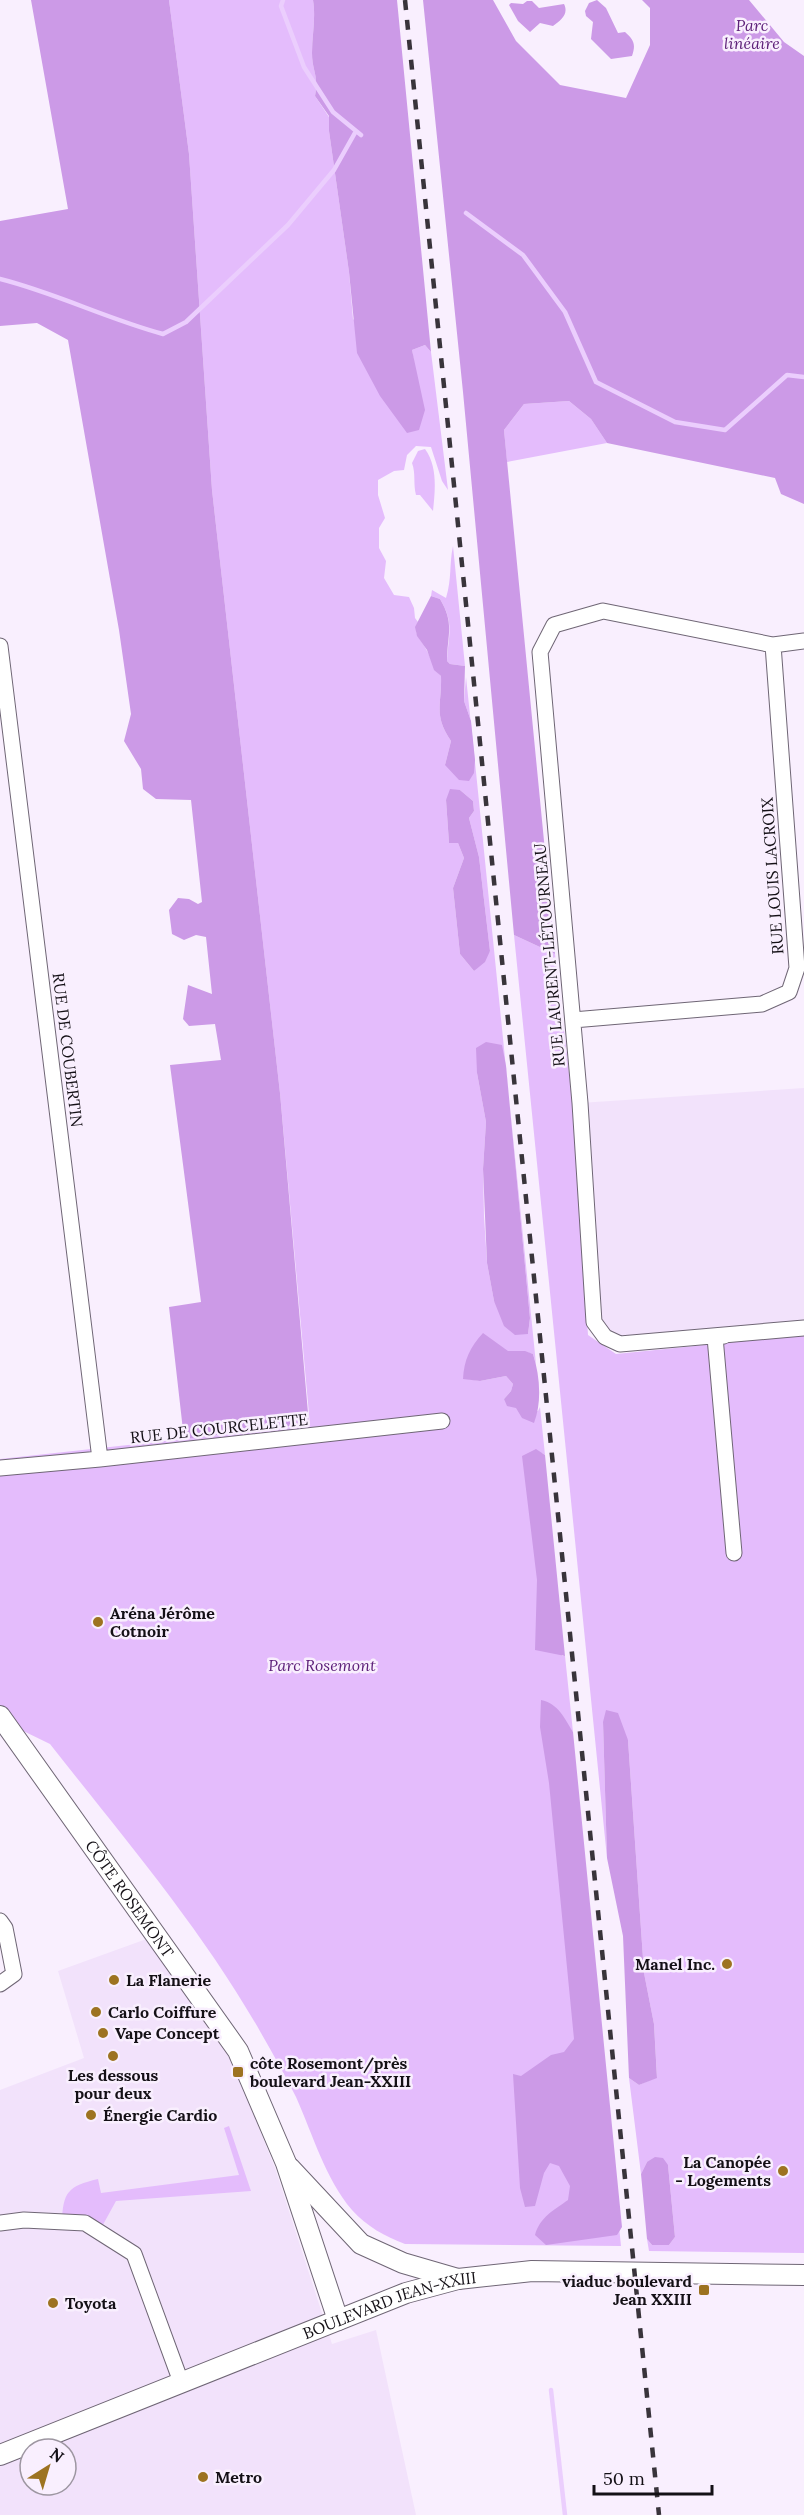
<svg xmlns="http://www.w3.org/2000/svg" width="804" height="2515" viewBox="0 0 804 2515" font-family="Lora,serif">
<rect width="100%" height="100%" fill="#f9effe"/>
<path fill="#f2e2fb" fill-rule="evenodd" d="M804,1088V1328L620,1344L594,1322L580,1103Z
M152,1937L228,2051L275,2168L332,2344L376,2330L416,2515H0V2090L84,2058L58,1971ZM30,2449H66V2485H30Z"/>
<path fill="#e4bcfc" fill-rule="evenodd" d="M169,0H313C316,19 312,35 312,53C312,71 319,75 315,96L329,117V131L349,272L353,319L416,375L412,350L425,345L431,352L448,490L442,481L431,447L416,446L407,455L404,470L394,471L378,480V495L385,518L379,528V548L386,561L384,578L394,595L409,597L414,608L415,618L418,622C412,634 421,639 426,649C432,659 432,668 441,676C442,705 433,714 451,741L445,765L470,729L471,721L464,701L466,677L476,772L536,1364L533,1354C507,1344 484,1365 463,1378L480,1381L506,1376L513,1384L511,1391L504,1399L538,1411L540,1407L545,1455L542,1453L562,1656H565L573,1732L569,1727L621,2246L405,2244C385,2236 367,2227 352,2210C325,2178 313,2135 296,2097C285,2075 273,2054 261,2033C202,1929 123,1837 50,1744L11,1725L0,1710V1459L310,1425L280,1093L212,490L189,154ZM460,790L473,801L474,811L469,818L479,857L490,951L474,971L460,954L453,888L464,858L458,843H449L446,800ZM506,1066L530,1318L528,1334L494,1301L487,1263L484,1216L483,1169L486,1122L477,1073Z
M569,401L591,419L607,443L507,462L504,430L524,404Z
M425,449C438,467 435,491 433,511L420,495H416C413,483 416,474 412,463L418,451Z
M453,546L465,666L450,664L447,661C448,635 455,624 440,599L431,596L432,590L446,598C452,578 449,565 453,546Z
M514,935L555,954L572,1098L588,1335L616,1354L804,1335V2253L649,2251L647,2239L652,2245H669L675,2237L668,2165L647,2162L641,2174L629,2078L639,2085L657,2077L654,2024L644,1973L628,1740L603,1722L607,1858Z
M229,2126L251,2191L116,2201L99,2232L62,2222C63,2192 68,2186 98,2179L101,2193L239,2175L224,2128Z"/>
<path fill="#cc9ae7" d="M31,0H169L189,154L212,490L280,1093L309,1424L184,1439L169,1307L201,1302L170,1065L221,1060L215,1024L189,1026L183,1019L188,985L212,994L206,937L196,935L184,940L172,934L169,910L178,898L189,899L198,904L202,902L191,800L156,799L143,789L141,769L124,741L131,714L119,630L68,340L37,323L0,326V221L68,209Z
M313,0H397L431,352L425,345L412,350L425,410L419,430L407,433L380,396L357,353L349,272L329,131V116L315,96C319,75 312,71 312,53C312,35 316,19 313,0Z
M423,0H493L516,41L560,85L626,98L650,45V8L642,0H749L784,42L804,56V504L781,494L775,478L607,443L591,419L569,401L524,404L504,430L555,954L514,935L463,392Z
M597,0L606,8L618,33L625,32C634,40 636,44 632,56L611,59L591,39L593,22L586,16L585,11L589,3Z
M527,1H532L539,8L564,4C569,14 561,20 553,26L540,23L530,32L518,21L509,5L511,3L523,4Z
M431,596L440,599C455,624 447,635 447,661L450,664L465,666L464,701L471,721L475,760L474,773L469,781L459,780L445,765L451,741C433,714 442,706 441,676L434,670L427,650L417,636L415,627Z
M450,789L460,790L473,801L474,811L469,818L479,857L490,951L485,962L474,971L460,954L453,888L464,858L458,843H449L446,800Z
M486,1042L502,1045L506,1066L530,1318L528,1334L515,1335L504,1326L494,1301L487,1263L483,1169L486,1122L477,1073L476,1048Z
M483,1333L508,1351H525L533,1354C540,1376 542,1402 534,1423L522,1418L516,1408L507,1406L504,1399L511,1391L513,1384L506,1376L480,1381L463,1379C464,1360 470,1347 483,1333Z
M536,1449L545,1455L565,1656L535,1650L537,1580L522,1456Z
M541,1700C558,1703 565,1719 573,1732L622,2227L617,2235L546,2245L535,2235C540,2217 554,2210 568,2200L570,2186L559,2166L550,2163L544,2173L535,2206L525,2207L520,2188L513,2074L521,2076L551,2055L564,2052L574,2039L549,1783L540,1727Z
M606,1710L618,1713L628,1740L644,1973L654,2024L657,2078L639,2085L629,2078L623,1936L607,1858L603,1722Z
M655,2157L663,2158L668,2165L675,2237L669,2245H652L647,2239L641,2174L647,2162Z"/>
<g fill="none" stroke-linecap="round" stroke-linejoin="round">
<path stroke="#ebcefd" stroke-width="4.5" d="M283,0L281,6L304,67L333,112L361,135
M466,213L523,255L565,312L596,382L675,422L725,430L787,375L804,377
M0,279C56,293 107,319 163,334L186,322L288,225L334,170L356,131
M551,2390L565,2515"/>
<defs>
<path id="minor" d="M804,641L773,645L603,611L554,625L540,652L580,1103L594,1322L605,1337L620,1344L804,1328
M0,646L100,1459
M573,1020L762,1004L789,992L797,968L773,645
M724,1336L715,1337L734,1553
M0,1468L100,1459L442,1421
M0,1921L5,1928L14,1974L0,1984
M0,2223L24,2220L85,2223L134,2254L181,2382"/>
<g id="tertiary">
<path id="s1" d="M0,1716L238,2051L286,2163L338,2320"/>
<path d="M290,2168L361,2244L403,2263L458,2279"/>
<path id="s2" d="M0,2455L406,2293L458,2279L532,2271L804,2275"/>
</g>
</defs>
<use href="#minor" stroke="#6f6675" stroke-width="17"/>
<use href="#tertiary" stroke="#6f6675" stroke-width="22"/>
<use href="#minor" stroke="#fff" stroke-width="15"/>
<use href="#tertiary" stroke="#fff" stroke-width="20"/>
<path stroke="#39343b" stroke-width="4.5" stroke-dasharray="10 10" stroke-linecap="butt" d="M405,0L659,2515"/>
</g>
<g fill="#9d7321" stroke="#f9effe" stroke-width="2">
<circle cx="98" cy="1622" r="6"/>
<circle cx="727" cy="1964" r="6"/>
<circle cx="114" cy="1980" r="6"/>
<circle cx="96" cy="2012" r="6"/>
<circle cx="103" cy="2033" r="6"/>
<circle cx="113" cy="2056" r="6"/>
<rect x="232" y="2066" width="12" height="12" rx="3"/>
<circle cx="91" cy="2115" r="6"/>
<circle cx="783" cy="2171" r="6"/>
<rect x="698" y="2284" width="12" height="12" rx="3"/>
<circle cx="53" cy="2303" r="6"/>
<circle cx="203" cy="2477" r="6"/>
</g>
<g text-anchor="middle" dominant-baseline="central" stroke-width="5" stroke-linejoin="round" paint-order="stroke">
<g font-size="16" font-style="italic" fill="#5d2079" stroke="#f9effe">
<text x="752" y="25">Parc<tspan x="752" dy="18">linéaire</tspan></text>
<text x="322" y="1665">Parc Rosemont</text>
</g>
<g font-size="16" fill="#141016" stroke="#f9effe">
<text transform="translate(772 876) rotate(-94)">RUE LOUIS LACROIX</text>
<text transform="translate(549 955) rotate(-95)">RUE LAURENT-LÉTOURNEAU</text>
<text transform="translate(68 1050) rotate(83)">RUE DE COUBERTIN</text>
<text transform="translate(219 1428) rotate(-6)">RUE DE COURCELETTE</text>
<text stroke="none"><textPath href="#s1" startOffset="224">CÔTE ROSEMONT</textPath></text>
<text stroke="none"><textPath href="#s2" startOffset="418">BOULEVARD JEAN-XXIII</textPath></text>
</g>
<g font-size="16" font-weight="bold" fill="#141016" stroke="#f9effe" text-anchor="start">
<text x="110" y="1613">Aréna Jérôme<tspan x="110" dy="18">Cotnoir</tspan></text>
<text x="715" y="1964" text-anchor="end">Manel Inc.</text>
<text x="126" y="1980">La Flanerie</text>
<text x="108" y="2012">Carlo Coiffure</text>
<text x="115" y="2033">Vape Concept</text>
<text x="250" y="2063">côte Rosemont/près<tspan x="250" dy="18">boulevard Jean-XXIII</tspan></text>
<text x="113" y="2075" text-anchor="middle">Les dessous<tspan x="113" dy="18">pour deux</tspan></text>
<text x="103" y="2115">Énergie Cardio</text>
<text x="771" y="2162" text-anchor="end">La Canopée<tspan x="771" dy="18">- Logements</tspan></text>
<text x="692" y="2281" text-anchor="end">viaduc boulevard<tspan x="692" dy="18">Jean XXIII</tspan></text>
<text x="65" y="2303">Toyota</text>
<text x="215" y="2477">Metro</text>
</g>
</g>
<g transform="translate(48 2467) rotate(37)"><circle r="28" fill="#f9effe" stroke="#9d96a1" stroke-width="1.5"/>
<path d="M0-4.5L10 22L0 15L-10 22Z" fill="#9d7321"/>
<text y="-9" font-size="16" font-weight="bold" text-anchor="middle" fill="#141016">N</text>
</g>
<path d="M594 2485v9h118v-9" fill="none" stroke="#141016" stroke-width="3"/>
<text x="603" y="2485" font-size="18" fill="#141016" stroke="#f9effe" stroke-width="4.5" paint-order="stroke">50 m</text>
</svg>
